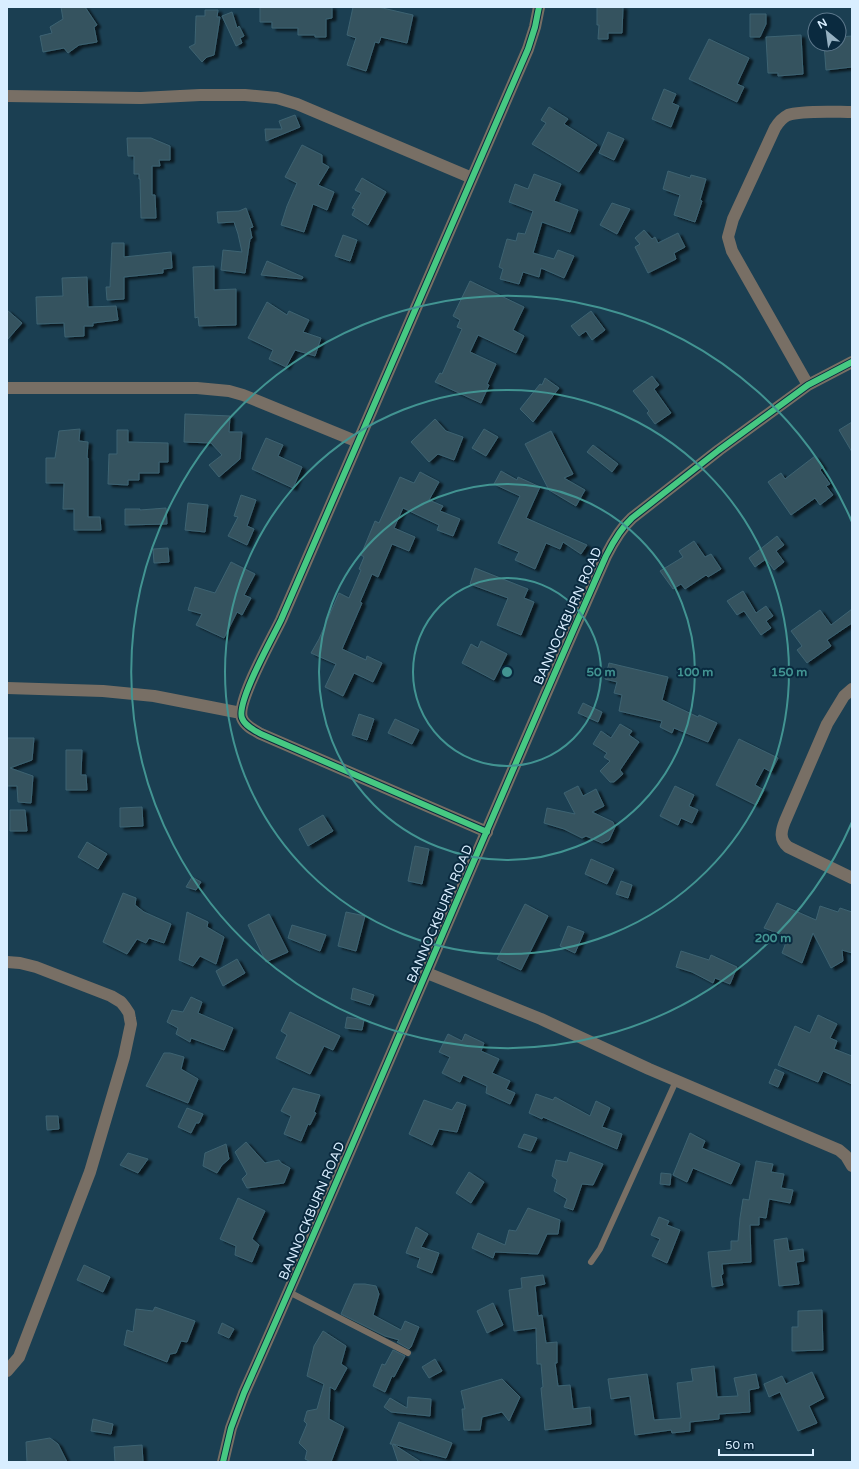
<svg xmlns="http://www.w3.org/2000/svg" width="859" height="1469" viewBox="0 0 859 1469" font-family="'Varela Round',sans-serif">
<defs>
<filter id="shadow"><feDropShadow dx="4" dy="2.5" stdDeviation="1" flood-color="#0009"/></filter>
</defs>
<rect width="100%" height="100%" fill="#1b3f52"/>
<path fill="#36535f" stroke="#3d6372" filter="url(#shadow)" d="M61,7H85L97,25L94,27L97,42L79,45L68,53L64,48L43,52L40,36L52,33L50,27L63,19Z
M260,7H332V18L326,19V37H315V35H298V28H272V22H260Z
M353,7H378L413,15L407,43L381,37L379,43L375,42L366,71L347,65L356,38L347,35Z
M597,7H623L622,33H608V39H598L599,25H597Z
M205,10H218L217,17H220L214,55L207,57L202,62L189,47L195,44L196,16H205Z
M232,12L237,28L239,26L244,36L240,38L242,43L236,46L222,16Z
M750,14H766V24L760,37H750Z
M801,35L803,74L778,76V73H768L766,37Z
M852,36V67L826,70L824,44H839V37Z
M709,39L749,58L737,84L744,87L737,102L689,79Z
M664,89L676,94L672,103L679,106L671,127L652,119Z
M549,107L568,119L564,124L597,145L579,172L532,144L546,123L541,120Z
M295,115L300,127L266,141L265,129H282L279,121Z
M608,132L624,139L614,160L599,153Z
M127,138H151L170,146V160H159L160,166H152V195H155L156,218H141L140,179H139V174H134V156H128Z
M302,145L322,155V163L329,167L318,185L334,192L327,210L313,204L304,232L281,225L287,206L297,183L285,177Z
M668,171L690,178L691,175L706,179L700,200L702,201L695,222L674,215L680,195L663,189Z
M534,174L561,184L554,201L578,210L570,232L542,222L533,253L554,259L558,250L574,256L564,278L541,268L539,277L523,272L519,284L500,279L503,269L499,267L507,239L516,241L518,233L525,234L533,211L509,202L515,184L528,189Z
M362,178L386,192L368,225L352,215L355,209L352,208L361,193L355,190Z
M612,203L630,209L617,234L600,225Z
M246,208L253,227L250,228L252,238L250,239L245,273L221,270L223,250L242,252L238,234L234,222L218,223L217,212L239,211Z
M644,230L652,239L655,237L658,243L678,233L685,247L674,253L676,259L648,273L635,247L640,244L635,238Z
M343,235L357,240L350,261L335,256Z
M112,243H124V257L171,252L172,268L163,269V273L124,277V299L107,300L106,287H110Z
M267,261L303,277L302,279L261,275Z
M214,266V290L236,289V325L199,326L198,317L195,318L193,267Z
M87,277L88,307L116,306L118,320L93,323V326H84V336L65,337L64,323L37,324L36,297L63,296L62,278Z
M470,281L524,307L513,330L524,336L516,353L478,335L470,352L496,364L487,384L489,385L481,403L435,382L440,373L442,374L462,329L457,327L460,320L453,316Z
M267,302L287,315L289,311L309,320L303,332L321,338L315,356L295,350L286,367L269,359L273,350L248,338Z
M7,310L22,323L7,340Z
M591,311L605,330L592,340L586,331L579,336L571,326Z
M652,376L659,385L654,389L671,413L655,424L647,413L649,411L633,391Z
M545,378L559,388L533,422L520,409L540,384L542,385Z
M185,414L230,416L229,432H242L240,459L219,477L209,465L222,455L211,443L184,442Z
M435,419L446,431L463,437L454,460L438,454L429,462L411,442Z
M852,422V452L839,430Z
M80,429L79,441L88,442L87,458H88V517H100L101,530H74V509H63L64,483H46V458H55L59,431Z
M484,429L498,437L486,456L472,448Z
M117,430H128V442L168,443V462H159V473H139V480H128V485L108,484L109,454H117Z
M551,431L573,474L564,478L585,490L576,506L549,490L525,444Z
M266,438L283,445L278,456L302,467L293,488L252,469Z
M593,445L618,464L612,472L587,452Z
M815,456L823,467L820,470L830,484L826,486L833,495L820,505L815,498L791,515L768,482L781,473L785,479Z
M501,471L517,480L518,477L540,487L526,518L587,545L581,554L563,542L560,549L546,543L535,569L515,560L519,552L498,543L520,496L494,484Z
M420,472L439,482L429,500L443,506L440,511L460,519L453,536L437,530L439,525L403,508L394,528L415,537L409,551L392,544L378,577L372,574L360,602L362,603L342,649L366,660L367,656L382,663L373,682L354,673L343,696L325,687L336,664L311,653L319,639L339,593L349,598L361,570L359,569L364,557L361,555L375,521L379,523L400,477L414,483Z
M241,495L256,500L247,526L254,529L247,545L228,536L238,517L234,516Z
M188,503L208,505L205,532L185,530Z
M166,508L167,524L125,525V509H140V510Z
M777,536L784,545L776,551L784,562L774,570L766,559L755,567L749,558Z
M694,541L705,557L711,554L721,569L708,577L706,575L685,589L681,584L673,589L660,571L683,557L679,551Z
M168,548L169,562L154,563L153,549Z
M231,562L255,574L244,595L251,598L242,615L237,612L224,638L196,625L202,614L188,610L195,587L215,593Z
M475,568L528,589L524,598L534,602L521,635L497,625L508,598L470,584Z
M743,591L756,613L766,606L773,616L766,621L771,628L761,635L744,611L737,615L727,601Z
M852,609V623L827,640L831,646L807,663L797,650L802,646L791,631L820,610L831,625Z
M481,641L507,654L494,680L462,663L471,644L478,648Z
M609,663L668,677L662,700L698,717L699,715L717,723L708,742L674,728L672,733L660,727L662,721L619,711L622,695L614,693L617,682L605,679Z
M583,703L602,712L598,722L578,713Z
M359,714L374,719L367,740L352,735Z
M395,719L419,730L412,744L388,733Z
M620,724L632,731L629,735L639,742L620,770L623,774L614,782H610L600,771L610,761L604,757L607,753L593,744L601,731L611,738Z
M7,738H34L32,760L10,768L33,776L31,803L18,802L17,786H7Z
M739,739L778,758L771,772L764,768L755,785L764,790L756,805L716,785Z
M66,750H82L81,775H86L87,790H66Z
M578,786L583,796L596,789L604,806L592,812L613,822L615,827L609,840L602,843L586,836L582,838L564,829L544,823L547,808L575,814L564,793Z
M675,786L694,795L689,806L698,810L692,823L681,818L678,825L660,816Z
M142,807L143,826L120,827V808Z
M10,810H25L27,831H10Z
M323,815L333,831L308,846L299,829Z
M87,842L107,854L98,869L78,857Z
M415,846L429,849L422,884L408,881Z
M591,859L614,869L607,884L585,874Z
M192,877L201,882L196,890L186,887Z
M621,881L632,885L628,898L616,894Z
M123,893L136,898L135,905L144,912L171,924L164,943L149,938L146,943L137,939L127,954L103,942Z
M777,903L816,920L820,906L838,912L840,908L852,912V953L842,950L843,961L831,968L813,933L802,963L782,953L788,937L764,928Z
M525,904L548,916L521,970L497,959Z
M187,912L208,922L207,927L224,937L216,964L200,956L193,966L179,960Z
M346,912L365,916L356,951L338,946Z
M269,914L288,952L266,962L248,925Z
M292,925L326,935L320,951L288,938Z
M568,926L584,932L575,953L560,946Z
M681,951L709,960L711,955L737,967L730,984L715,978L713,983L692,972L676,967Z
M237,959L245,973L223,986L216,971Z
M353,988L374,995L370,1005L351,999Z
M191,997L202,1002L198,1013L233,1028L224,1050L191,1038L190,1042L176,1034L178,1028L167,1022L172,1010L183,1012Z
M290,1012L340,1036L333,1050L324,1046L310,1074L276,1058L287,1035L281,1031Z
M818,1015L837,1024L830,1038L837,1041L834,1049L852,1056V1084L823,1071L818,1082L778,1065L795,1026L810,1033Z
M347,1017L364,1020L362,1030L345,1028Z
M448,1034L462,1041L465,1034L484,1043L481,1051L499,1059L492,1073L510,1081L506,1089L515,1093L510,1104L486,1093L487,1086L463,1075L460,1082L442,1073L450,1057L439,1052Z
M164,1053H170L184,1057L181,1069L198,1079L188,1103L146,1086Z
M775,1069L784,1073L778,1087L769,1083Z
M293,1088L320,1095L314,1112L316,1113L310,1125L308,1124L301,1141L284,1134L291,1116L281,1111Z
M536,1094L553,1100L555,1097L590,1116L596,1101L610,1108L602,1127L622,1134L617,1149L543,1117L542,1119L529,1113Z
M424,1100L452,1110L457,1102L466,1105L457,1132L439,1129L432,1145L409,1134Z
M187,1108L203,1114L199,1123H196L191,1133L178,1127Z
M46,1116H58L59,1129L47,1130Z
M690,1133L705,1141L702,1148L740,1164L731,1184L693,1168L687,1182L673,1175Z
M524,1134L537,1138L531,1151L518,1147Z
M246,1142L265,1163L279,1160L281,1163L290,1168L284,1183L247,1188L242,1179L247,1174L235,1152Z
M226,1144L229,1159L222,1165L217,1173L203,1166L205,1153Z
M570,1152L603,1164L593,1185L582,1184L573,1210L564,1207L567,1199L554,1191L557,1180L552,1176L556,1160L567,1162Z
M128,1153L148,1159L138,1173L120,1165Z
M756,1161L773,1164L771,1172L784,1174L781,1188L793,1190L790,1203L769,1199L766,1218L759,1217V1225H750L751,1262L722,1264L723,1274L721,1275L723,1285L712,1287L708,1252L731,1250V1241H738L740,1218L743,1199L749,1200Z
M469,1172L484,1182L471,1203L456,1193Z
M661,1173L671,1174L670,1185L660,1184Z
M238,1198L265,1211L252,1239L259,1245L252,1262L235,1255L236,1246L220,1239Z
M528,1208L560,1220L558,1234H547L538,1254L495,1252L493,1258L472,1248L478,1233L505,1245L509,1230L516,1231Z
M659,1217L669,1221L667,1225L680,1230L667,1263L652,1256L660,1239L651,1235Z
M416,1227L428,1234L421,1247L439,1253L432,1273L417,1267L420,1258L406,1253Z
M787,1238L789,1251L803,1249L804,1261L796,1262L799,1284L779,1286L774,1240Z
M84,1265L110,1277L103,1292L77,1280Z
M543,1275L545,1284L535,1286L538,1316L542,1315L546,1343L557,1342V1363H555L558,1386L570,1385L573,1409L590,1407L591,1424L545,1430L541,1388L543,1387L541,1364H537L536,1328L514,1331L509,1290L522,1288L521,1278Z
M354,1284H365L376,1286L379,1294L373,1315L401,1330L405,1321L419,1327L411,1347L409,1349L397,1342L399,1340L385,1336L341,1314Z
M493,1303L503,1325L487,1333L477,1311Z
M155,1307L195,1321L187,1342L181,1341L176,1353L170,1354L167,1362L124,1345L127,1330L133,1332L136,1309L153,1311Z
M822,1310L823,1350L792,1351V1327H798V1311Z
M222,1323L234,1329L229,1338L218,1333Z
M323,1331L346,1346L341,1364L347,1368L335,1390L330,1387L329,1419L344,1427L331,1462H311L305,1459L307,1451L299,1443L307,1424L304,1421L307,1411L317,1409L324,1384L307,1376L314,1346Z
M393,1350L405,1356L394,1377L392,1376L385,1392L373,1386L382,1364L385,1365Z
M435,1359L442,1371L429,1378L422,1367Z
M714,1366L717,1397L738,1396L734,1378L756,1374L759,1388L749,1390L750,1412L719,1414V1419L690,1422V1431L672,1433L671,1430L635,1435L630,1396L611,1399L608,1379L647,1374L654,1420L681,1418L677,1383L693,1381L691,1369Z
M812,1372L824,1398L809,1406L817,1423L798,1431L780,1392L769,1397L764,1384L782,1376L786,1384Z
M502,1379L520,1397L509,1421L502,1412L482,1417L480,1430H464L462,1409H465L461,1391Z
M408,1397L431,1399L430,1416L391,1412L384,1407L390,1398L407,1408Z
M93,1419L113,1424L111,1434L91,1431Z
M399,1422L452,1443L446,1458L393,1444L421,1462H398L392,1444H390Z
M50,1438L58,1444L67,1462H27L26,1442Z
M142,1445L143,1462H115L114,1447Z"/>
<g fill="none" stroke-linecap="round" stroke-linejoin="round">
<path stroke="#786f65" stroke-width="6" d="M591,1262L600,1249L676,1081
M289,1292L408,1353"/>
<path stroke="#786f65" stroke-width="12" d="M7,96L141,98L200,95H245L277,98L297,104L472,178
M808,385L732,251L728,237L733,219L775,128C778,123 782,118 788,115C802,110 836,112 852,112
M7,388H197L229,391L243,395L358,442
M7,688L103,691L154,696L241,713
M852,689L844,696L827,724L785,821C781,831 779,839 788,847L852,878
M487,832L261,734C254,730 245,726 242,718C236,702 273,637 281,620L528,49L535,27L539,7
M7,962L20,963L36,967L111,996L121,1002L125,1007L129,1013L130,1019L131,1024L124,1057L90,1172L19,1357L7,1371
M427,973L541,1019L649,1069L839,1150L846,1156L852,1166
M223,1462L231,1428L244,1393C368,1115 483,834 606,556C613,542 621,528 632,518L719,450L808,385L852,362"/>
<defs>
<path id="cycleway" d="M487,832L261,734C254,730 245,726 242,718C236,702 273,637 281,620L528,49L535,27L539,7
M223,1462L231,1428L244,1393C368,1115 483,834 606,556C613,542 621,528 632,518L719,450L808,385L852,362"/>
</defs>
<use href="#cycleway" stroke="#0a2a3f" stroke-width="8"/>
<use href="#cycleway" stroke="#46c982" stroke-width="6"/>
</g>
<g fill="none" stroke="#429492" stroke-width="2">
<circle cx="507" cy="672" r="94"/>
<circle cx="507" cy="672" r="188"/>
<circle cx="507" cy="672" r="282"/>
<path d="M852 822A376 376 0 1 1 852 522"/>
</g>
<g text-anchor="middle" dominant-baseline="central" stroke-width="4" stroke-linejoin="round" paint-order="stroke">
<g font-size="13" fill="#d9eeff" stroke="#0a2a3f">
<text transform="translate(568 616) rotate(-66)">BANNOCKBURN ROAD</text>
<text transform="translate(440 914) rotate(-67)">BANNOCKBURN ROAD</text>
<text transform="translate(312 1211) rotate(-67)">BANNOCKBURN ROAD</text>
</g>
</g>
<circle cx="507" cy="672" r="6" fill="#429492" stroke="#0a2a3f" stroke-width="2"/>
<g font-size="12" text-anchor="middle" font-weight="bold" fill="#429492" stroke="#0a2a3f" stroke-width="4" stroke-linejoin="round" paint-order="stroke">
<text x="601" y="676">50 m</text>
<text x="695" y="676">100 m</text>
<text x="789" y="676">150 m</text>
<text x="773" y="942">200 m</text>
</g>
<rect width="859" height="1469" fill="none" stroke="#d9eeff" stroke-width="16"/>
<g transform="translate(827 32) rotate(331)"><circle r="19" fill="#0a2a3f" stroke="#5d788c"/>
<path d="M0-3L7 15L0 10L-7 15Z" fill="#96b1c2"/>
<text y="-6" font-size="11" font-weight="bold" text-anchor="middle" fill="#d9eeff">N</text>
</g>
<path d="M719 1449v6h94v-6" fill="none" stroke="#d9eeff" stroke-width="2"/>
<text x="725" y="1449" font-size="12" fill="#d9eeff" stroke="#0a2a3f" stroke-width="3" paint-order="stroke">50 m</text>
</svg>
